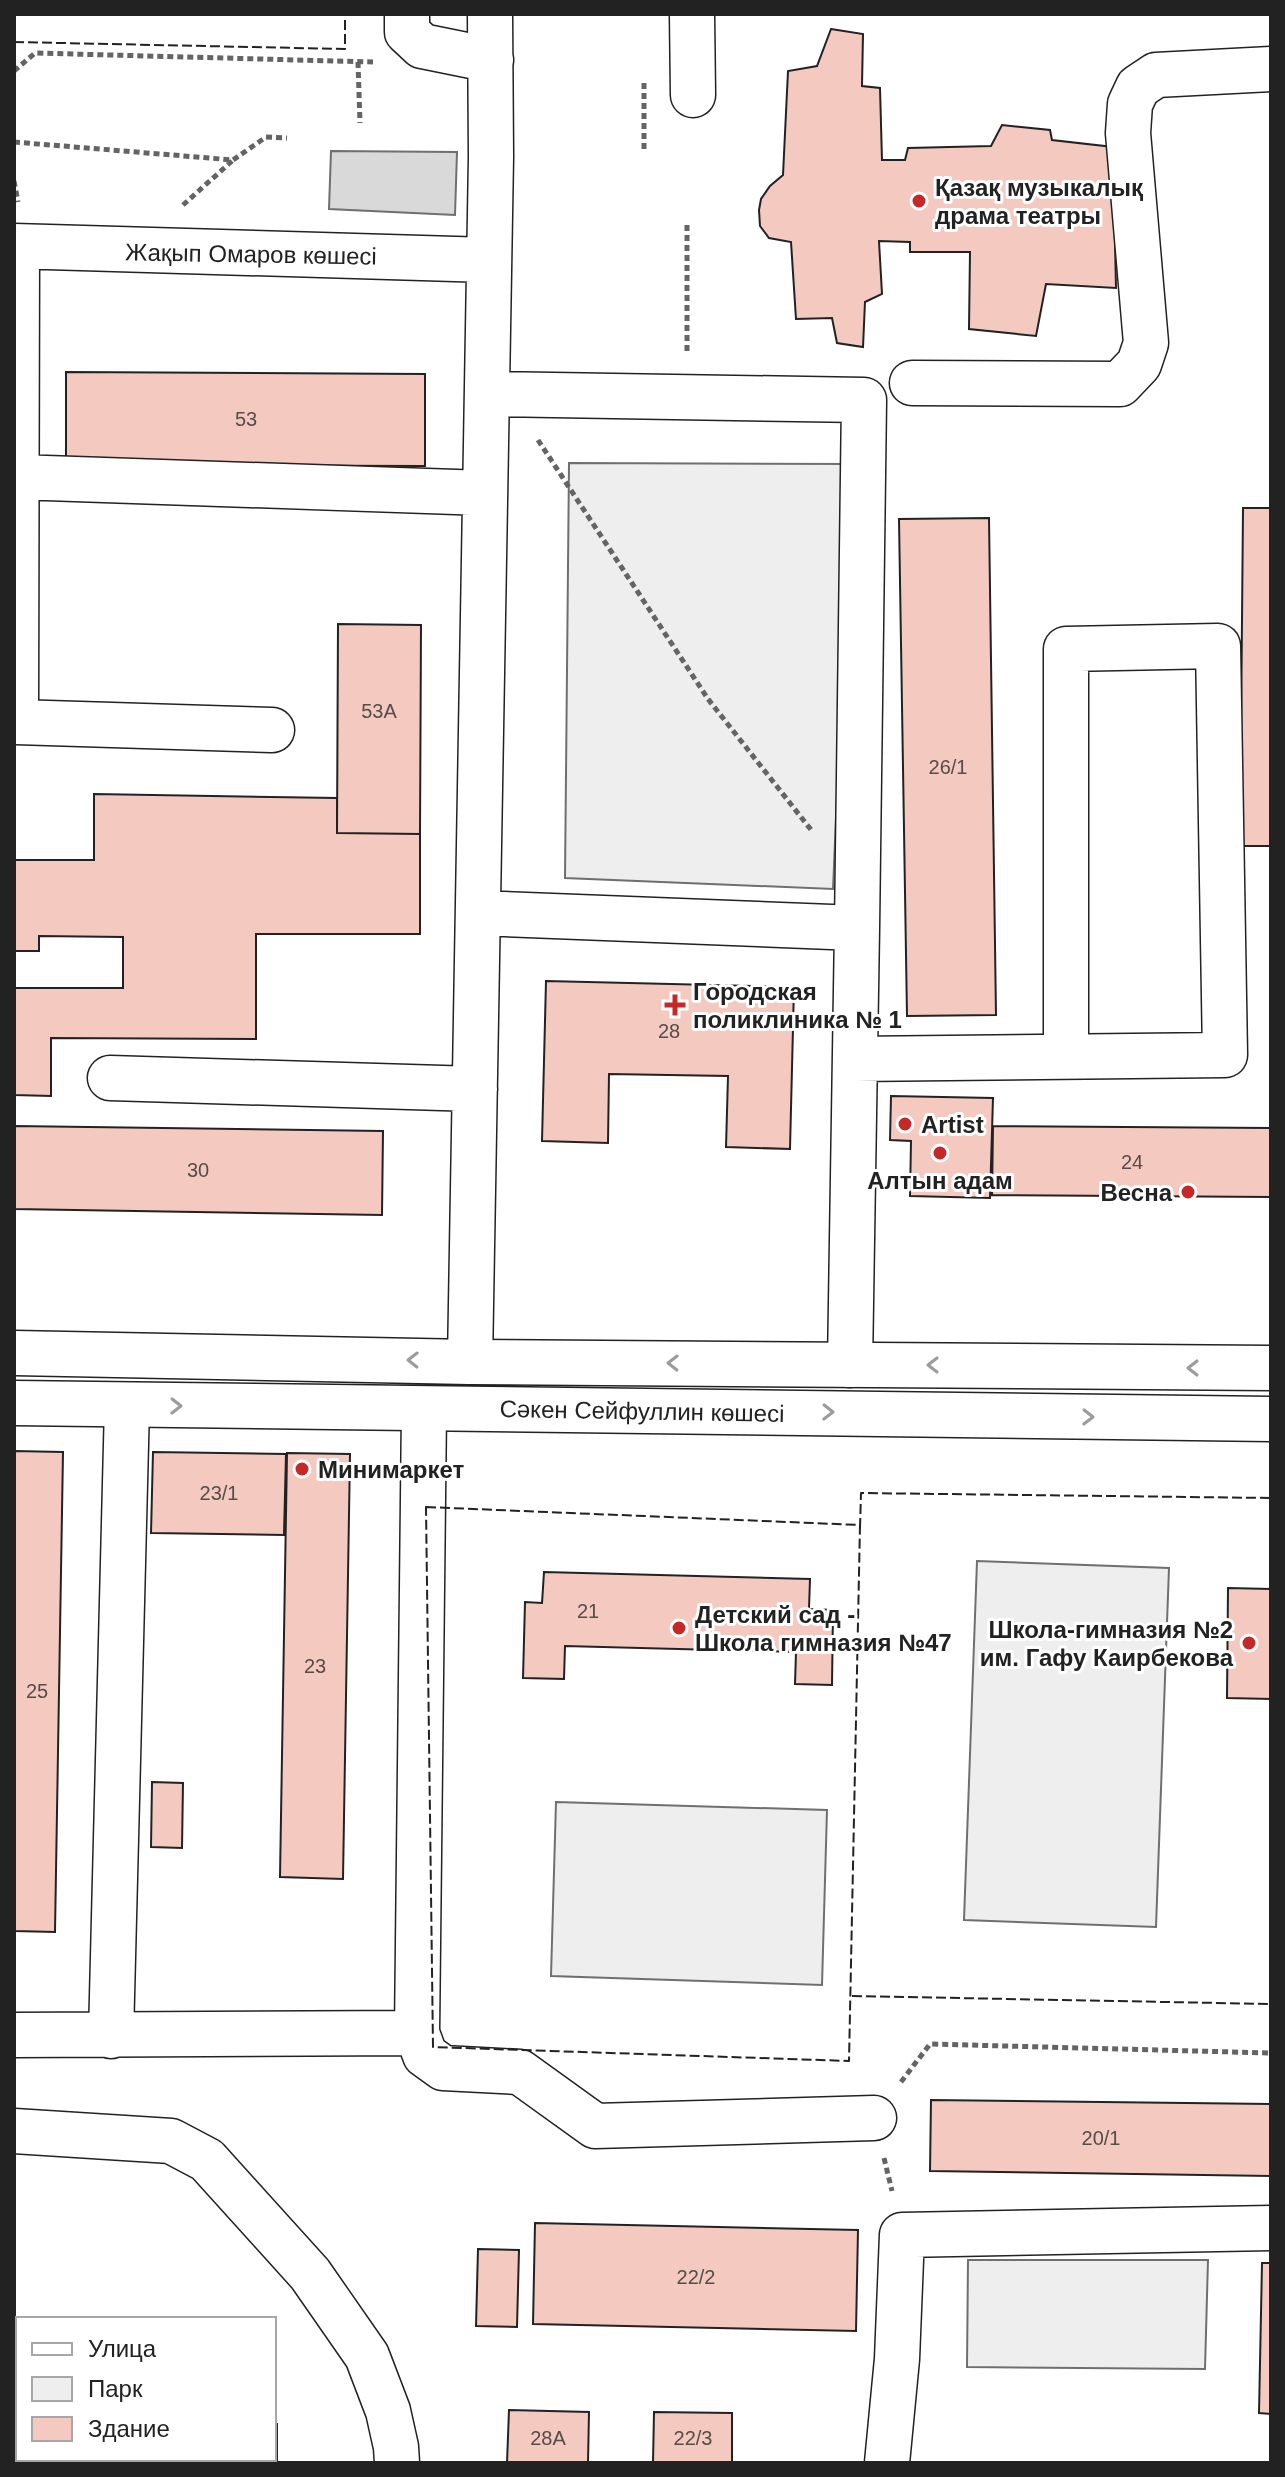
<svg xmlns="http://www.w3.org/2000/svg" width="1285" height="2477" viewBox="0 0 1285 2477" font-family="Helvetica,sans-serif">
<rect width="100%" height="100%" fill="#fff"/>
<path fill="#eee" stroke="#6f6f6f" stroke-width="2" d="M569,463L851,464L833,889L565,878Z
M977,1561L1169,1568L1156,1927L964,1920Z
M556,1802L827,1810L822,1985L551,1976Z
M968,2260H1208L1205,2369L967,2367Z"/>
<path fill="#d9d9d9" stroke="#6f6f6f" stroke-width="2" d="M331,151L457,152L455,215L329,209Z"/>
<path fill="#f3c9c0" stroke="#222" stroke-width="2" d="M831,29L863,34L862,86L880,88L882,160H905L908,148L991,146L1002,125L1050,130L1052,140L1113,147L1116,288L1046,284L1036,336L969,329L970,252H910V242L879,241L882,294L865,302L863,347L837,343L832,318L796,319L791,242L769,238L760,226L759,210L761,199L770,186L783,175L788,71L817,66Z
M66,372L425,374V466L66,465Z
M1243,508H1271V846H1240Z
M989,518L996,1015L907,1016L899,519Z
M338,624L421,625L420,834L337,833Z
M94,794L337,798V833L420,834V934H256V1039L51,1038V1096L14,1095V988H123V937L39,936V951H14V860H94Z
M546,981L794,987L790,1149L726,1147L728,1076L609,1074L608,1143L542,1141Z
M891,1096L993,1098L990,1198L910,1196L911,1141L890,1140Z
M14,1126L383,1131L382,1215L14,1209Z
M993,1126L1271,1128V1197L992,1195Z
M14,1451L63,1452L55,1932L14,1931Z
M153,1452L286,1454L284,1535L151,1533Z
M287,1453L350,1454L343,1879L280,1877Z
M544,1572L810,1579L809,1609L833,1610L832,1685L795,1684L796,1652L565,1646L564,1679L523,1678L525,1602L542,1603Z
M1228,1588L1271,1589V1699L1227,1698Z
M152,1782L183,1783L182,1848L151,1847Z
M931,2100L1271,2104V2176L930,2171Z
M535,2223L858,2230L856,2331L533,2324Z
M478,2249L519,2250L517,2327L476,2326Z
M1262,2263H1271V2414L1259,2413Z
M509,2410L589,2412L588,2463H507Z
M654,2412L732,2413V2463H653Z
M14,2424H18V2459H274V2424H277V2463H14Z"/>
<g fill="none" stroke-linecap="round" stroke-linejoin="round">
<defs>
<path id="minor" d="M407,14V32L422,46L491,60
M692,14L693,95
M14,246L489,260
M17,247L16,722L272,730
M912,383L1120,384L1139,364L1146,343L1128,133L1130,104L1138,87L1156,75L1271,69
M487,394L864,400L857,928
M17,477L485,493
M478,913L857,928L850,1365
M855,1059L1225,1055L1218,646L1066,649V1056
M110,1078L475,1089
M470,1362L491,157L490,14
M424,1410L417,2033L425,2055L443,2068L520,2072L595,2126L874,2118
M14,2035L417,2033
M111,2036L127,1405
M14,2131L171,2141L207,2160L310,2274L367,2356L388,2411L396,2447L397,2463
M887,2463L897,2359L902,2235L1271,2228"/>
<path id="major" d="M14,1353L470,1362L1271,1368
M14,1403L1271,1419"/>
</defs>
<use href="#minor" stroke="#222" stroke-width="47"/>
<use href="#major" stroke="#222" stroke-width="47"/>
<path stroke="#646464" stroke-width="5" stroke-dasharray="6 4" stroke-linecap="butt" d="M358,62L360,123
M14,71L35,53L373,62
M14,142L233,160L266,137L287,138
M644,149V82
M14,181L18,202
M183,205L232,161
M687,351V224
M538,440L708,699L812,831
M901,2082L930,2044L1271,2053
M884,2158L892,2191"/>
<use href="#minor" stroke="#fff" stroke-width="44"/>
<use href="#major" stroke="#fff" stroke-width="44"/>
<path stroke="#222" stroke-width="2" stroke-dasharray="10 4" stroke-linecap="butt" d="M14,42L345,49V14
M426,1507L860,1525L849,2061L433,2047Z
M860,1528L861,1493L1271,1498
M852,1996L1271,2004"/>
</g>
<defs><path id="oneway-chevron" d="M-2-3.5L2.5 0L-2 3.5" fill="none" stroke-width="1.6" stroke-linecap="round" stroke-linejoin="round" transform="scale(2)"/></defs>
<g stroke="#9c9c9c">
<use href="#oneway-chevron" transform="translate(413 1360) rotate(-179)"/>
<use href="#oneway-chevron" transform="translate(673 1363) rotate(-179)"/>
<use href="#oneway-chevron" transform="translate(933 1365) rotate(-180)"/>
<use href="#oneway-chevron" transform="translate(1193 1368) rotate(-180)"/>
<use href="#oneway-chevron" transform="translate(176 1406) rotate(1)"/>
<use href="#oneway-chevron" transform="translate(828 1412) rotate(1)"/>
<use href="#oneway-chevron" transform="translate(1088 1417) rotate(1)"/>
</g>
<g fill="#c62828" stroke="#fff" stroke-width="3">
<circle cx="919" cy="201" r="8"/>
<path d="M671 993h8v8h8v8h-8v8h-8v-8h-8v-8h8z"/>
<circle cx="905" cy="1124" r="8"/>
<circle cx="940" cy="1153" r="8"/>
<circle cx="1188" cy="1192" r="8"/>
<circle cx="302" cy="1469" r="8"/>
<circle cx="679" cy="1628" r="8"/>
<circle cx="1249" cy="1643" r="8"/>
</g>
<g text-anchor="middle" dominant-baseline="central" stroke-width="6" stroke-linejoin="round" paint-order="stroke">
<g font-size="20" fill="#564c4a">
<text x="246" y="419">53</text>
<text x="379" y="711">53А</text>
<text x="948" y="767">26/1</text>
<text x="669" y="1031">28</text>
<text x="1132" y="1162">24</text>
<text x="198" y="1170">30</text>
<text x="219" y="1493">23/1</text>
<text x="588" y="1611">21</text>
<text x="315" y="1666">23</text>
<text x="37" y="1691">25</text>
<text x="1101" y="2138">20/1</text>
<text x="696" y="2277">22/2</text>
<text x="548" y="2438">28А</text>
<text x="693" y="2438">22/3</text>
</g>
<g font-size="24" font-weight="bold" fill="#222" stroke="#fff" text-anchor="start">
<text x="935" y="187">Қазақ музыкалық<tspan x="935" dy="28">драма театры</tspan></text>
<text x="693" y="991">Городская<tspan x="693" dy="28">поликлиника № 1</tspan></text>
<text x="921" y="1124">Artist</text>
<text x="940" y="1180" text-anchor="middle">Алтын адам</text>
<text x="1172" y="1192" text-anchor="end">Весна</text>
<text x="318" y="1469">Минимаркет</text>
<text x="695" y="1614">Детский сад -<tspan x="695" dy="28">Школа гимназия №47</tspan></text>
<text x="1233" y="1629" text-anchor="end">Школа-гимназия №2<tspan x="1233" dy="28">им. Гафу Каирбекова</tspan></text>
</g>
<g font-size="24" fill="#222" stroke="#fff">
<text transform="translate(251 254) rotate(1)">Жақып Омаров көшесі</text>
<text transform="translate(642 1411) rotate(1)">Сәкен Сейфуллин көшесі</text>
</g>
</g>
<rect width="1285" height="2477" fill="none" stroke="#222222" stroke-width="32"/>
<rect x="16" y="2317" width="260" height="144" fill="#ffffff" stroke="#a7a7a7" stroke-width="2"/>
<rect x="32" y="2343" width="40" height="12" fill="#ffffff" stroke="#a7a7a7" stroke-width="2"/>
<text x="88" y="2357" font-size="24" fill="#222222">Улица</text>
<rect x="32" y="2377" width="40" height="24" fill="#eeeeee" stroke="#a7a7a7" stroke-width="2"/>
<text x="88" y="2397" font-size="24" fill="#222222">Парк</text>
<rect x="32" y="2417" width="40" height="24" fill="#f3c9c0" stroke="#a7a7a7" stroke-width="2"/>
<text x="88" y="2437" font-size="24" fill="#222222">Здание</text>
</svg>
